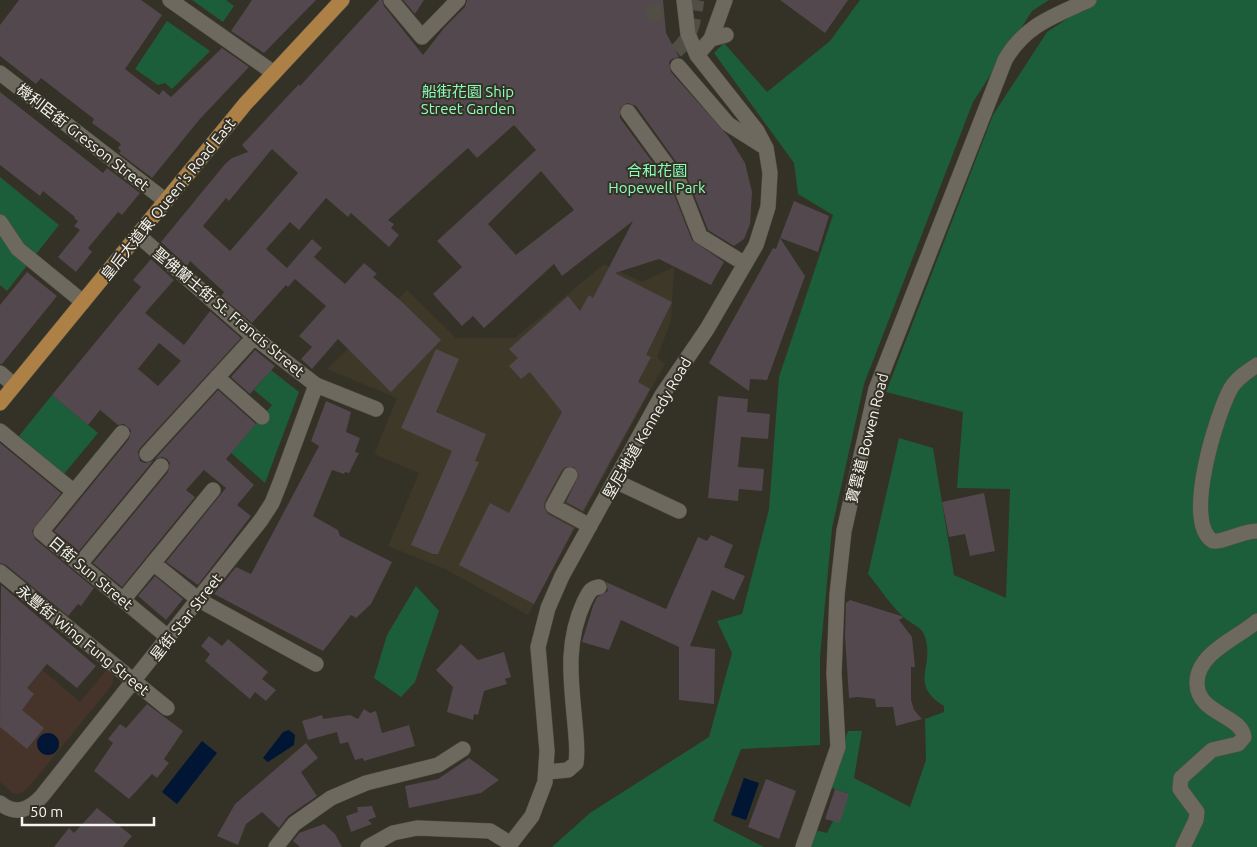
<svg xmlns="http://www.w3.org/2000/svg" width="1257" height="847" viewBox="0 0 1257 847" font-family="Ubuntu,'Noto Sans TC',sans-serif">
<rect width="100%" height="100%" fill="#343127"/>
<path fill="#46342b" d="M0,634L80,702L108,668L114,675L112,685L28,788L19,794L13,793L0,782Z"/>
<path fill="#3e3828" d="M604,264L642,282L674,267L671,321L657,358L665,364L528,615L445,569L388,546L419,473L374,454L397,398L327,369L407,290L456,338H515Z"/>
<path fill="#1c5e3a" d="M192,0H226L234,6L223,22Z
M860,0H1049L1032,11L973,102L864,384L832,528L820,657V745L741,749L713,821L764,847H552L590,813L709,737L732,653L717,621L742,614L769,509L779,377L833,215L798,194L794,163L714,53L724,43L767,92L830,41Z
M1096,0H1257V847H809L815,830L827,833L847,793L829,787L848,731H862L854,778L910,807L926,760L925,719L944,712V706C908,684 935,667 925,637C922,627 913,625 906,619C892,608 880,588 868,574L899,438L933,448L954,575L1006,598L1010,489L957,488L963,412L886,392L993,115L1047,32Z
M167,21L210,51L172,89L165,83L158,85L135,69Z
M0,177L59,225L7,291L0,285Z
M271,370L299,392L265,483L231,453L272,405L254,390Z
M52,395L98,433L64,474L19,436Z
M416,586L439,611L415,682L401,697L374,678L387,635Z"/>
<path fill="#001634" d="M289,730L295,735L294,745L268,762L263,758L283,732Z
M37 744a11 11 0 1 1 22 0a11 11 0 1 1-22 0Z
M202,741L217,753L177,804L162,792Z
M744,778L759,783L746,820L731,815Z"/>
<path fill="#53484d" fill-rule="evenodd" d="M19,0H141L162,15L125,69L159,95L163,90L171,97L222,48L249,67L199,120L152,178L119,153L121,151L118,148L121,144L92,123L94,119L41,78L36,84L0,56V25Z
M252,0H316L264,53L231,31Z
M379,0H382L384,6L423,55L444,28L465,7L467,0H663L666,33L679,57L672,59L669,62L671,72L729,137L745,163L752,192L750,224L744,239L734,246L708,230L687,177L636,106L628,103L620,108V118L671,187L692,240L724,262L711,285L659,259L615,273L672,302L646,355L651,357L638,382L650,389L583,511L566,502L579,475L574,467H566L562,470L545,501L544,507L548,514L574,528L534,604L459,565L490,503L509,513L562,412L530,372L521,379L509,366L518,358L509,349L568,296L580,311L589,295L593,298L633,221L562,276L554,264L484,328L473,316L462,326L433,294L462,267L437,241L536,150L514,125L477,158L468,148L388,220L394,224L391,228L399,235L389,247L351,213L348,217L326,198L299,230L290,222L266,249L287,268L312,239L322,248L314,257L345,284L364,263L377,274L373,277L401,301L441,340L391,392L338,339L312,369L301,359L312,347L299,336L326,306L295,279L288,287L286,285L252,323L221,296L224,292L190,261L187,266L161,242L225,164L232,158L248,152L242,145L299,84L300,86ZM272,149L298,173L230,251L203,226L226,198L229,201ZM541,171L574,210L516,255L488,224Z
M403,0H424L415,14Z
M780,0H848L825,33Z
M0,92L103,173L107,168L140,193L122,215L118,212L88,248L92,252L76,272L58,257L80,230L74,226L78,221L74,218L75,217L43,191L40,196L0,165Z
M794,201L829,216L818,252L780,238Z
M780,238L805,276L767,380L750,379L749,391L709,363L773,248L776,249Z
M151,259L174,280L145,313L184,345L210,311L241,338L140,448L138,452L140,461L145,463L153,461L79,551L54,531L129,439L131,430L124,424L118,425L100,410L88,425L52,395L141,287L133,280ZM159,343L181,361L158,386L138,369Z
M27,272L57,296L2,364H0V305Z
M436,349L459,359L436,412L486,434L475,461L479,462L438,554H433L411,545L452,451L401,428Z
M255,350L275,366L250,394L231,377Z
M218,390L256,424L226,459L254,485L237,505L251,516L198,585L166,562L226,488L204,470L186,490L195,497L122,587L93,563L168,472L170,463L167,459L162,457L155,459Z
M718,396L748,399L747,412L770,414L768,439L741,437L738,467L764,469L762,491L739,489L738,501L708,498Z
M326,401L351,412L346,432L360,438L355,452L359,453L349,473L345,472L344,474L332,470L313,516L338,530L340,536L392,562L371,604L356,618L351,615L323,651L214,594L236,567L251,574L319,446L311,441Z
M0,443L61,493L32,531L35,539L94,588L81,606L78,604L68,616L6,565L0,563Z
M984,493L995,551L970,556L965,534L949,537L942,502Z
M711,535L733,545L724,567L745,576L734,600L712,590L690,646L715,649L714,704L679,700V647L621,620L609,650L582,642L593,606L597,597L608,591L606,582L666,609L698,537L707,541Z
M155,576L183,599L166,620L138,596Z
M1,585L96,666L77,688L47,664L27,688L34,694L22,710L44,728L27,749L0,727Z
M850,600L904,617L899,620L912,637L915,667H911V700L914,710L922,719L896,726L893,707H876L875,699L858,697L849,698L845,636L846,603Z
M209,636L222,646L228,639L268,672L262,679L276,690L266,701L255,692L250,699L205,661L210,654L201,646Z
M461,644L478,660L504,652L511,677L505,679L507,684L484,691L478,715L474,714L473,720L447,712L453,687L436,670Z
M147,704L183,731L164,759L169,763L157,778L152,774L129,799L94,771L113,743L108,739L120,724L126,728Z
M364,709L370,713L376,711L382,733L409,725L415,746L364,761L363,758L355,760L348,742L340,744L337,732L308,740L302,721L322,715L323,719L350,715L358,719Z
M306,743L318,758L301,772L317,796L288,816L279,828L262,812L246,824L238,845L217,836L235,804Z
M469,758L499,780L481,793L409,808L405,786L438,779Z
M766,779L796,791L779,839L748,827Z
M835,789L849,794L840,823L825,819Z
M372,806L376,817L368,820L372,824L351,832L346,816L358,812L357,807Z
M97,808L132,836L123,847H54L69,828L74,833Z
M324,824L335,834L342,847H300L293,841L299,833Z"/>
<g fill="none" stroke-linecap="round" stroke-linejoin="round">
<path stroke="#514e45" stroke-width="15" stroke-dasharray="15 8" stroke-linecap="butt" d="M654,20V0
M676,51C693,37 693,20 697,0"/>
<defs>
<path id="minor" d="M170,0L274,73
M391,0L422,37L458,0
M711,39L726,35
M697,55L711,39L725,0
M678,66L728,124L766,148
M0,73L166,201
M628,112L679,182L700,236L745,264
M0,222L18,249L83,302
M139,236L254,337L316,385L376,409
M1257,365C1248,371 1237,378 1231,388C1217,413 1182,523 1213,541C1222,543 1242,531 1257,531
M0,373L14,385
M217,377L262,417
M0,431L67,486
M122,433L41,532L169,638
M147,454L254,337
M570,475L553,506L590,526
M615,481L679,511
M153,563L199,600L316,664
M80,564L161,466
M0,572L167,708
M123,600L213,490
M547,772L568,770L576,763C578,750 576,737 575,724C571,681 565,643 584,602C588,595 589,588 599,587
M0,803C16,816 30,809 42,796L261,520L272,503L280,483L316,385
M276,847L294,824L331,798L366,783L438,765L463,749
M368,847L393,833L417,828L490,831L511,844
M508,847L532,816L545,782L547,751L538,647L548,608L562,576L662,395L707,329L756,245L768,207L770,173L766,148L757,131L697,55L688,34L684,0
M803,847L838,747L834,673L837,595L844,531L876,389L1005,60C1025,25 1054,16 1089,0
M1183,847L1196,820L1197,812L1180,789L1181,778L1212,750L1238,744L1244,737C1241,715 1198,714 1197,684C1196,653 1238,638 1257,621"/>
<path id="major" d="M0,403L246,103L342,0"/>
</defs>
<use href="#minor" stroke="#504e45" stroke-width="16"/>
<use href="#major" stroke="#504e45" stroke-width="16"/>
<use href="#minor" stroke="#6d695e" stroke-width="15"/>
<use href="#major" stroke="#ad8146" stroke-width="15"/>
</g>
<g text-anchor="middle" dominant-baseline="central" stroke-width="4" stroke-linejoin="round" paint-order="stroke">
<g font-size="15" fill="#8affb9" stroke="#343127">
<text x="468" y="91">船街花園 Ship<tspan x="468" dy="17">Street Garden</tspan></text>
<text x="657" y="170">合和花園<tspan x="657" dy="17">Hopewell Park</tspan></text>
</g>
<g font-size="15" fill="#f6f4ee" stroke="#343127">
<text transform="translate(83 137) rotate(38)">機利臣街 Gresson Street</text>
<text transform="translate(168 199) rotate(-51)">皇后大道東 Queen's Road East</text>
<text transform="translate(229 312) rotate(40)">聖佛蘭士街 St. Francis Street</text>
<text transform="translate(647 428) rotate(-60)">堅尼地道 Kennedy Road</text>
<text transform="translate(867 438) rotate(-76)">寶雲道 Bowen Road</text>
<text transform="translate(91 573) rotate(40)">日街 Sun Street</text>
<text transform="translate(186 617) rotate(-52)">星街 Star Street</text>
<text transform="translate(83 640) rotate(39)">永豐街 Wing Fung Street</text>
</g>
</g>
<path d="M22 817v8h132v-8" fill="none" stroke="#f6f4ee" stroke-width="2.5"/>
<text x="30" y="817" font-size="15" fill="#f6f4ee" stroke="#343127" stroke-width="4" paint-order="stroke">50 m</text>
</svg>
